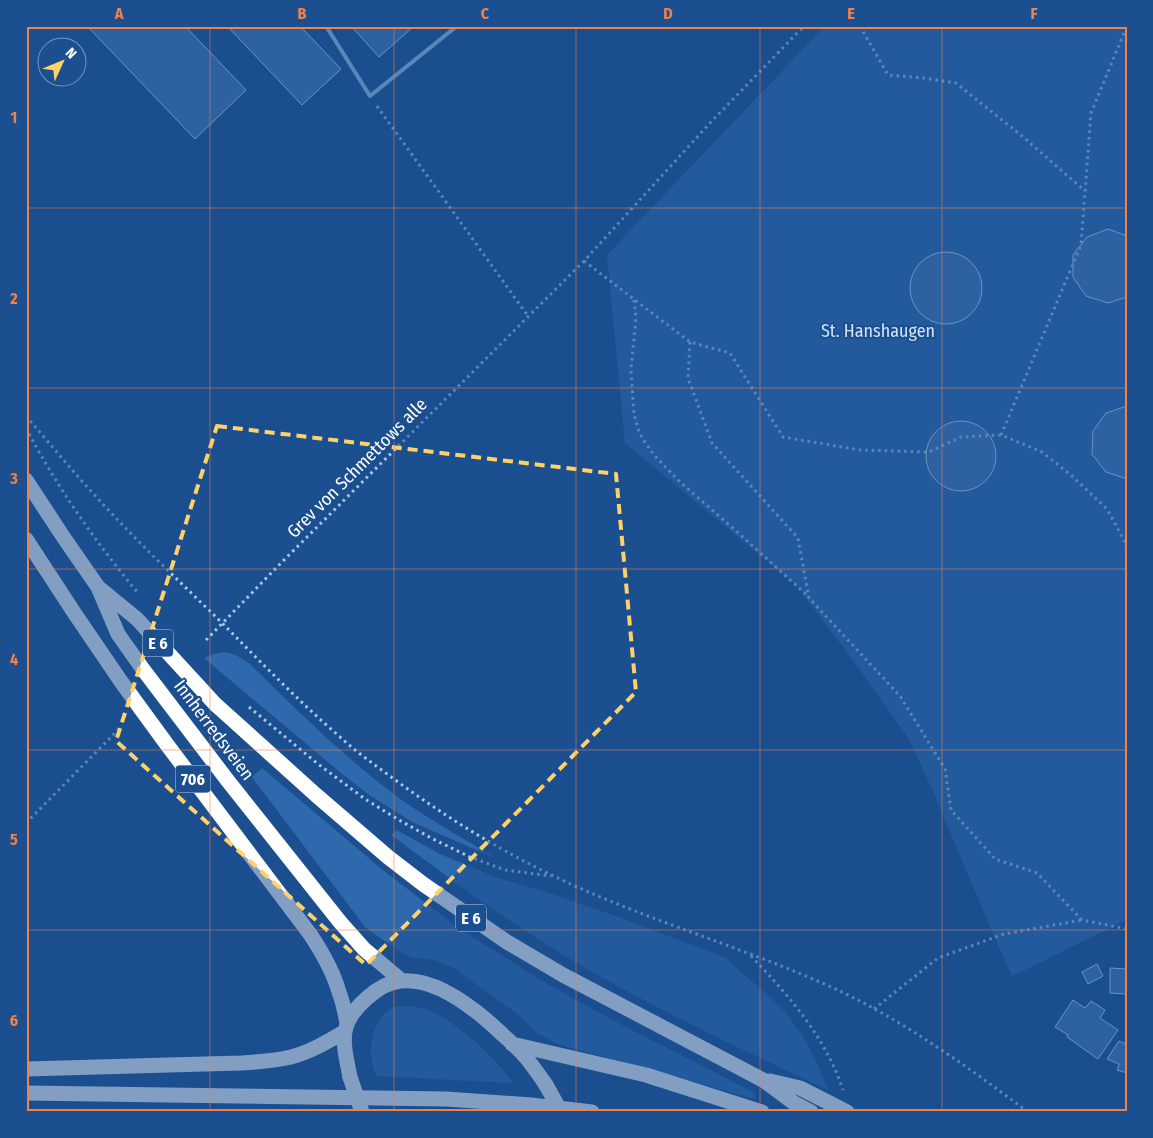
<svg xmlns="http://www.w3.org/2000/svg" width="1153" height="1138" viewBox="0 0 1153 1138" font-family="'Fira Sans Condensed',sans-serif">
<rect width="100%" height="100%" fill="#1b4f8f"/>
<path fill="#2e69ad" d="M825,26H1127V920L1012,976L991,929L933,791L909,739L860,670L797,586L625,443L607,255Z
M225,652L236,655L249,663C295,708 340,753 391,792C424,817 462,837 497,859L412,822L368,794L341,773L204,658L214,654Z
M262,768L384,871L457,927L542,981L620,1024L755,1093V1099L558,1044L537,1033L519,1015L452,967L431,959L412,958L397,950L365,927L252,777Z
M397,830L440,854L498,878L543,891L610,914L724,957L769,996L787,1014L804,1038L820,1070L828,1090C729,1043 629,997 536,938C486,906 439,870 391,835Z
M407,1006C412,1007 418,1007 423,1008C434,1011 444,1019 454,1025C477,1042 496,1059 513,1083L376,1076C375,1070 372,1064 371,1057C370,1039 376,1014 395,1007C399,1006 404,1006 407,1006Z"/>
<path fill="#4478b7" stroke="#cfe3fa" d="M87,26H185L246,90L195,139Z
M227,26H300L341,69L302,105Z
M351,26H414L379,57Z
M1108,229L1127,236V297L1108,303L1086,296L1073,277V255L1087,237Z
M910 288a36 36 0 1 1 72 0a36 36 0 1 1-72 0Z
M1127,406V479L1106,472L1092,454L1093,431L1106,413Z
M926 456a35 35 0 1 1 70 0a35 35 0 1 1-70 0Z
M1097,964L1103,976L1088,984L1082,972Z
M1110,968L1127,969V994L1110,993Z
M1073,1000L1085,1008L1091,1001L1105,1010L1100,1018L1118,1030L1098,1059L1067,1037L1068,1035L1055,1027Z
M1119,1041L1126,1044L1127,1042V1073L1117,1070L1119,1064L1107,1059Z"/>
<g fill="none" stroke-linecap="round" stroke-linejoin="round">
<path stroke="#a9c9ee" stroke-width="3" stroke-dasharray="2.5 4" stroke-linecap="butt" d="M860,26L888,75L924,78L956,83L1022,136L1085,191
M377,106L528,316
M584,261L690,342L730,353L783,437L860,450L929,452L961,437L1001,435L1042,452L1072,476L1107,509L1126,544L1127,558
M634,300L636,318L631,370L634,414L639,432L644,441L655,456L679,481L735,530L809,597
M690,342L688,378L712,443L798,538L809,598L900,696L945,769L951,810L995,859L1037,873L1082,920L1127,929
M26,416C56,451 85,486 117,519C148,552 181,583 214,615C255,656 295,698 339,736C357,753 378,767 398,782C438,811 480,838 524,861C621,913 728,941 829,986C900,1018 965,1065 1028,1112
M26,428C57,487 96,543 139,594
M1001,435L1081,245L1091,113L1127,26
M206,640L280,564L584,261L710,123L804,26
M249,707L318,764L365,799L399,820L433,839L470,857L505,870L551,876
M26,823L121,727
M751,956C789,996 825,1036 843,1090
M874,1009L938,958L1004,934L1082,920"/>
<path stroke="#a9c9ee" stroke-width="4" d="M326,26L370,96L457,26"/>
<path stroke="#fff" stroke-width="15" d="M26,480L64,538L98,587L118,634L142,668L228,781L340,922L364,949L402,981
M26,539L75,614L122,683L168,746L310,934C322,952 333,971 339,992C343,1002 345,1013 347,1023
M98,587L137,619L215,704L316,795L388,857L423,884L507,942L563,975L763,1080L794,1103L811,1112
M512,1044L646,1075L762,1112
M26,1069L241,1063C258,1062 275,1061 291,1057C310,1052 327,1042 344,1032
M350,1077C343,1042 337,1024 367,998C377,989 389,982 401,981C438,977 479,1012 503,1035C512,1043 521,1051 528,1060C534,1068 540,1076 546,1085
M770,1081L800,1088L847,1112
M26,1093L446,1099L531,1105L592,1112"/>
<path stroke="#fff" stroke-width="15" d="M350,1077L362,1112
M546,1085L561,1112"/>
</g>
<path d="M0 0H1153V1138H0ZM217,426L616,474L636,692L366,965L116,741Z" fill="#1b4f8f" fill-opacity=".55" fill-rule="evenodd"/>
<path fill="none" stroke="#ffd166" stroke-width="4" stroke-dasharray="10 6" stroke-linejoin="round" d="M217,426L616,474L636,692L366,965L116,741Z"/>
<path fill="none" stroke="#ee8249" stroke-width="1" stroke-opacity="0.55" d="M210,26V1112M394,26V1112M576,26V1112M760,26V1112M942,26V1112M26,208H1127M26,388H1127M26,569H1127M26,750H1127M26,930H1127"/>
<g text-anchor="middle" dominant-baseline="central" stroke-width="4" stroke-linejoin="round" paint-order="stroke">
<g fill="#1b4f8f" stroke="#bbcadd" stroke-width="1">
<rect x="143" y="629.5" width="30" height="27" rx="4"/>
<rect x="175.5" y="765.5" width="35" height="27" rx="4"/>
<rect x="456" y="904.5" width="30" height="27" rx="4"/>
</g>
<g font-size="16" font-weight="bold" fill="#fff">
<text x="158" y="643">E 6</text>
<text x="193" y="779">706</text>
<text x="471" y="918">E 6</text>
</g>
<g font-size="18" fill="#cfe3fa" stroke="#1b4f8f">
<text x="878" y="331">St. Hanshaugen</text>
</g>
<g font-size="18" fill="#fff" stroke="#1b4f8f">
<text transform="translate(357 468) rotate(-45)">Grev von Schmettows alle</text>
<text transform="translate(214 730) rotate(53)">Innherredsveien</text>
</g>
</g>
<rect width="1153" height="1138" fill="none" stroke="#1b4f8f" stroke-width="55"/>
<g transform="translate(62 62) rotate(46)"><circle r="24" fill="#1b4f8f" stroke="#7695bc"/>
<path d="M0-4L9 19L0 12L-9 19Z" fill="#ffd166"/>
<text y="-8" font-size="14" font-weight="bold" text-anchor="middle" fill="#ffffff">N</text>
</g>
<rect x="28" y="28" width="1098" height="1082" fill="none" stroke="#ee8249" stroke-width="2"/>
<g font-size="16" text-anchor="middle" font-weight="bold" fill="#ee8249">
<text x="119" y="19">A</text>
<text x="302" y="19">B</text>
<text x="485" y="19">C</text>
<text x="668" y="19">D</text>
<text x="851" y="19">E</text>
<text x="1034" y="19">F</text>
<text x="14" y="123">1</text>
<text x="14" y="304">2</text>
<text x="14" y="484">3</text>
<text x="14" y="665">4</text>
<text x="14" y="845">5</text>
<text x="14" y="1026">6</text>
</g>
</svg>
